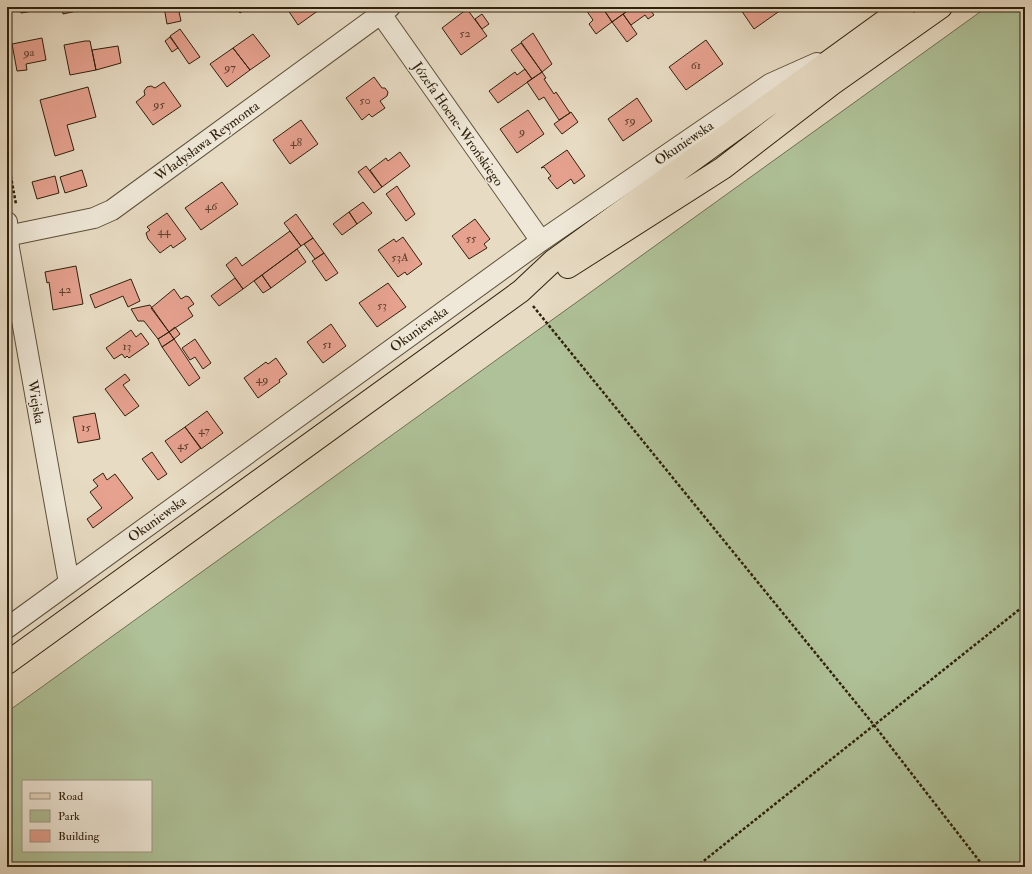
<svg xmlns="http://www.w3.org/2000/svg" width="1032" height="874" viewBox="0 0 1032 874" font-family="'IM FELL Double Pica',serif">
<rect width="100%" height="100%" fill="#e7dbc3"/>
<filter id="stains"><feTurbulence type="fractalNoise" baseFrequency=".005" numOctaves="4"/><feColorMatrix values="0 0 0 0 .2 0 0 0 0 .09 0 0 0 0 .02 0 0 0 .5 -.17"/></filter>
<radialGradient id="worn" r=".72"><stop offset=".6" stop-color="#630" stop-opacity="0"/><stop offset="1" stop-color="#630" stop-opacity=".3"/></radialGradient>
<path fill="#afc198" stroke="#6f7152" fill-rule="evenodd" d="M987,7H1025V867H7V712ZM23,781H151V851H23Z"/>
<path fill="#e6a18f" stroke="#2f210c" d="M7,7H38L39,10L21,13L20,9L7,11Z
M62,7H81V10L63,14Z
M164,7H178L181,21L167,24Z
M235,7H248L240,13Z
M286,7H317L319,10L298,25Z
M584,7H602L612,22L596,34L589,24L593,20Z
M602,7H633L612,22Z
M633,7H656L651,11L654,15L648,19L645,15L631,25L623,14Z
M745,7H781L779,8L781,10L754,29L741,10Z
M467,9L487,36L461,55L442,28Z
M482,14L489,24L482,29L475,19Z
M623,14L637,34L627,42L612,22Z
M180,29L200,57L189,64L170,36Z
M533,33L552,64L542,72L521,42Z
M253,34L270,56L250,70L233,48Z
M170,37L178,48L172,52L165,41Z
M42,38L46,60L26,64L27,70L17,71L12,44Z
M706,40L723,64L686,90L669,67Z
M85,41H90L96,70L70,75L64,45Z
M521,43L542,72L532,79L511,50Z
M118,46L121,63L96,70L92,50Z
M233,48L250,70L227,87L210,64Z
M525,69L532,79L498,103L489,91L515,72L517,75Z
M542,72L546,78L544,79L554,94L556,92L570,113L559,120L544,97L539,100L527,82Z
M374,77L382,88H385L388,92L387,96L380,101L385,108L372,117L369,114L362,120L346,98Z
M164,82L181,106L153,125L136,102L145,95L144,91L147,87L151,86L155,88Z
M88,87L96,117L67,125L74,150L55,156L40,100Z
M637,98L652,121L623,141L608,119Z
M528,110L544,134L517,153L500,129Z
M571,112L578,122L562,134L554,124Z
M301,120L318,144L290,164L273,140Z
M567,150L585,176L574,184L571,179L557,189L548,178L551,176L544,167L541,168Z
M400,152L410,166L382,187L370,170L386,158L388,161Z
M366,166L382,187L374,193L358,172Z
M82,170L87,186L65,193L60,177Z
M55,176L59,193L37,199L32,182Z
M222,182L238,204L201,230L185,208Z
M397,186L415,214L406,221L386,194Z
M363,202L372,213L357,224L349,212Z
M349,212L357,224L342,235L333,224Z
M167,213L186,239L173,248L171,245L160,253L148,239L146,233L150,230L147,227Z
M296,214L313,238L301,246L284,223Z
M475,219L490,239L484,244L487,248L469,259L452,236Z
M290,231L301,246L243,289L226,265L236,257L242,266Z
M403,237L422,264L407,275L405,272L398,277L378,250L394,239L396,242Z
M313,238L324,253L315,259L304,244Z
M297,249L306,262L271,288L262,275Z
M324,253L338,273L326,281L312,261Z
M76,266L83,304L53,310L49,282L47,283L45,272Z
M262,275L271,288L263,293L254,281Z
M235,278L243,289L219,306L211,296Z
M131,279L140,301L128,307L123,296L95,308L90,295Z
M388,283L406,307L377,327L359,303Z
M174,289L181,299L186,296L189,297L194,304L188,308L193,316L169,332L151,308Z
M150,305L169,332L158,339L144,321H138L131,309Z
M331,324L346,346L323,363L307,342Z
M175,327L180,334L174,339L169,332Z
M131,330L136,337L141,333L149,344L129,358L127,356L125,358L122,354L114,359L106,348Z
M169,332L174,339L162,347L158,339Z
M174,339L200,378L189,386L162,347Z
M195,339L211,363L203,369L195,357L190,360L182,348Z
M276,358L287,374L279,380L280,382L258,398L244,378L266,362L268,364Z
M125,374L130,380L123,385L139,406L125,416L105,389Z
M207,411L223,433L201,449L185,427Z
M95,413L100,439L78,443L73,417Z
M185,427L201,448L181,463L165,441Z
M152,452L167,474L158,480L142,459Z
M103,473L107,480L115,474L133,498L93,528L87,519L102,508L90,492L98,486L93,480Z"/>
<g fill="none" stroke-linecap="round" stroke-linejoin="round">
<defs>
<path id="minor" d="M376,7L541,241
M7,222L9,248L69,583
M7,236L94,218L112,210L390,7
M7,628L541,241L770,84L817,63"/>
<path id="major" d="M568,267L723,168L832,84L941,7
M7,663L521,291L553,261L904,7"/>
</defs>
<use href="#minor" stroke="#5d503a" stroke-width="22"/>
<use href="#major" stroke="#2f210c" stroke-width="24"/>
<path stroke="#2f210c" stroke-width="2.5" stroke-dasharray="3 2" stroke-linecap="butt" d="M408,11L414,7
M7,156L16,204
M533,306L874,725L984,867
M696,867L1025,605"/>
<use href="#minor" stroke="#efe8d8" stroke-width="20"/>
<use href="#major" stroke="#e7dbc3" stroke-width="22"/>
</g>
<g text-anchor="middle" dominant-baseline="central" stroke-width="3" stroke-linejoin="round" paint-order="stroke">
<g font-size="12" fill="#5d412d">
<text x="465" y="33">52</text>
<text x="29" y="52">9a</text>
<text x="696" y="65">61</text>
<text x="230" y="67">97</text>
<text x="365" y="100">50</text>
<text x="159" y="104">95</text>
<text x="630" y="120">59</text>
<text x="522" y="131">9</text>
<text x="296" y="142">48</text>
<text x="211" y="206">46</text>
<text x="164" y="231">44</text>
<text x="471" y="238">55</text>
<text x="400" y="257">53A</text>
<text x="65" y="289">42</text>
<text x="382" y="305">53</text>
<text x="327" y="344">51</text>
<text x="127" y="346">13</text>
<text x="262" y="379">49</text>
<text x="86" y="427">15</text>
<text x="204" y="430">47</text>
<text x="183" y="445">45</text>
</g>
<g font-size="14" fill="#2f210c" stroke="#efe8d8">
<text transform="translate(458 124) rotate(55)">Józefa Hoene-Wrońskiego</text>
<text transform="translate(207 141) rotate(-36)">Władysława Reymonta</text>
<text transform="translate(684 143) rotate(-34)">Okuniewska</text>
<text transform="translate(419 329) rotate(-36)">Okuniewska</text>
<text transform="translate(36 402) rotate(80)">Wiejska</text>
<text transform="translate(157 519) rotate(-36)">Okuniewska</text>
</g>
</g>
<rect width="1032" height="874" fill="none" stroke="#e7dbc3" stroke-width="24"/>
<rect x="8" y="8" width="1016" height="858" fill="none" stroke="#2f210c" stroke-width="2"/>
<rect x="12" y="12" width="1008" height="850" fill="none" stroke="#2f210c"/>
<rect x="22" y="780" width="130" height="72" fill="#efe8d8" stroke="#a29886"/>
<rect x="30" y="793" width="20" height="6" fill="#e7dbc3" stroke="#a29886"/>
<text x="58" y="800" font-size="12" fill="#2f210c">Road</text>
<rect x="30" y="810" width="20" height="12" fill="#afc198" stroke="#a29886"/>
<text x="58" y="820" font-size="12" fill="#2f210c">Park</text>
<rect x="30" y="830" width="20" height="12" fill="#e6a18f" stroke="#a29886"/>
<text x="58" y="840" font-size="12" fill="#2f210c">Building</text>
<rect width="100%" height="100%" filter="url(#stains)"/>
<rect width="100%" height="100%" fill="url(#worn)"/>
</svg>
